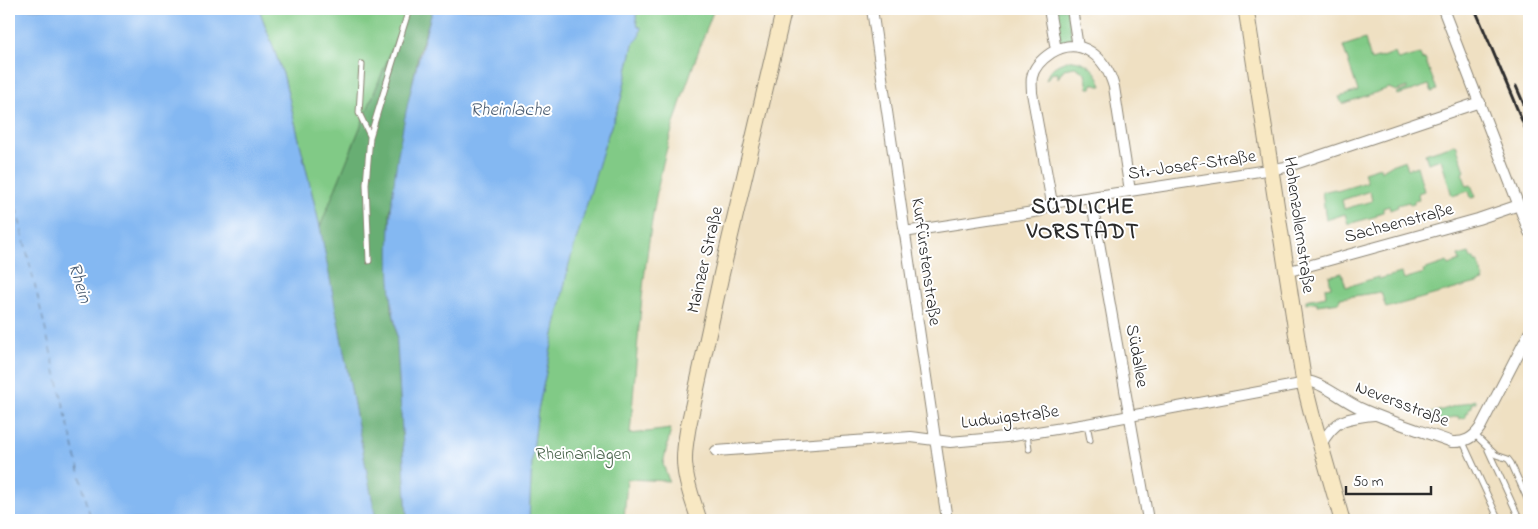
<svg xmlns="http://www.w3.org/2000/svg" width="1538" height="529" viewBox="0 0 1538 529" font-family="'Indie Flower',sans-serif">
<rect width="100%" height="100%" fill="#fff"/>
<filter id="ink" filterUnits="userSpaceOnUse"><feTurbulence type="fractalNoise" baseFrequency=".02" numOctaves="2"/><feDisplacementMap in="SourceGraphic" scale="10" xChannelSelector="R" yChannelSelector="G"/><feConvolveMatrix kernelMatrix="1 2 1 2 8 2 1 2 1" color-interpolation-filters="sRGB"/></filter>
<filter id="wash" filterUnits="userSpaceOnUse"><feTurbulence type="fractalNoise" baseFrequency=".0096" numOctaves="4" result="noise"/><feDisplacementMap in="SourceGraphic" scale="20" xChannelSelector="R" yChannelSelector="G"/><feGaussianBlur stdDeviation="1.12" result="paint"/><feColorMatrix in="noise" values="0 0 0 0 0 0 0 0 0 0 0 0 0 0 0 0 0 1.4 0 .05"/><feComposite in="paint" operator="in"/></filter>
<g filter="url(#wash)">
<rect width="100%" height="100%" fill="#efe0c2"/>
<path fill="#81ca86" stroke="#567a58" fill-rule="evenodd" d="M259,9H408L320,227L284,77Z
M637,9H714C695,60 676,111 663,163C643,252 638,343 630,434L671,429L663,464L669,481L627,479L624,520H529L532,458L538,410L572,248L606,140L621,99L633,44L640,27H638L636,17Z
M1054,9H1067L1072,39L1070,42L1062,44L1059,41Z
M1365,39L1371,60L1395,53L1398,60L1420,54L1422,60L1425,59L1437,90L1432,92L1429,85L1398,95L1397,93L1407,89V87L1396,91L1389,88L1342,104L1339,97L1358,91L1343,46Z
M1071,60C1086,60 1098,71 1102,86H1098L1096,84H1092L1091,88H1088L1085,73L1075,67L1064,69L1058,78V73L1050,74V77L1046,80C1049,67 1059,63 1071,60Z
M1456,144L1465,171L1462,173L1467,186L1471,185L1476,197L1471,198L1469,191L1452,196L1441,159L1428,163L1425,154Z
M1405,160L1408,169L1417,166L1424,191L1418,193L1419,200L1414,201V204L1410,205L1409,202L1397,205L1398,207L1390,210L1389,206L1383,208V212L1377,214V216L1348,224L1345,214L1326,220L1322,192L1335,189L1337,191L1367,182L1364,172L1380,167L1381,171L1391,165ZM1370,191L1372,201L1344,209L1342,200Z
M1469,253L1471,258H1474L1475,262H1478L1484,281L1386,308L1381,292L1340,298V302L1317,305V302L1306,303V300L1326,296L1325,288L1331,287L1329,276L1342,273L1346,287L1378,277L1379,279L1401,273L1404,279L1424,273L1423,270L1447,262L1448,265L1460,261L1458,256Z
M1475,400L1476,402L1471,404L1472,407L1468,409L1469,412L1465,413L1466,417L1459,419L1458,416L1439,421L1438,417L1431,419L1430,416L1426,417L1425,415Z"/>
<path fill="#68ae73" stroke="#4a6c4f" d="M408,9H433L419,52L406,114L390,213V268L392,310L396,327L407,516L408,520H376L320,227Z"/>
<path fill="#84b8f2" stroke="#58728e" d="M9,9H259L284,77L320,227L376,520H9Z
M433,9H637L636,17L638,27H641L639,38L633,44L621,99L606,140L569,264L538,410L532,459L529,520H408L407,516L396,327C376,230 404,103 433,9Z"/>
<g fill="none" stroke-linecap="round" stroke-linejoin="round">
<path stroke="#4a5c71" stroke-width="1" stroke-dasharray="6 5" stroke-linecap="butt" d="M9,177L91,520"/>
</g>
</g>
<g filter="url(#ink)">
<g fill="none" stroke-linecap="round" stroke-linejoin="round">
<defs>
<path id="lane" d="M362,64L359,113L370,136
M369,261L366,184L370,137L409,9
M1087,424L1090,440
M1027,434L1029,449
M1475,435L1496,455L1508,459L1511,463L1529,503
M1463,442L1499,520
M1488,450L1520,520"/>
<path id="street" d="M872,9L947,520
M1049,9L1056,50
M1072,9L1078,47
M1443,9L1529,232
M1091,197L1148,520
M1052,203L1032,93C1032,88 1031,82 1032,77C1034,67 1042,59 1051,53C1081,34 1106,58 1114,87L1130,191
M904,232L1040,211L1052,203L1286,167L1480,102
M1286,272L1478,219L1519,205
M1320,446C1335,419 1345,418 1374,415
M716,451L911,437L950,442L1006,437L1087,424L1312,382C1325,385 1346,402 1360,408C1390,422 1422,431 1452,442C1465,443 1473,438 1480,428L1529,333"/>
<path id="secondary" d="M1246,9L1304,383L1312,415L1342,520
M699,520C694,503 686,485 685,467C683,454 686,441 688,428L721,276L784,9"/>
</defs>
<use href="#lane" stroke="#8d8676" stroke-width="7"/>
<use href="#street" stroke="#8d8676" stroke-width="12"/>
<use href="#secondary" stroke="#8d8676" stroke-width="17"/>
<use href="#lane" stroke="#fff" stroke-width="5"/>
<use href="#street" stroke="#fff" stroke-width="10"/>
<use href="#secondary" stroke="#f8e8c3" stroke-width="15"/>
<path stroke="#2b2b2b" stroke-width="3" d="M1475,9L1529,137
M1516,86L1529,116"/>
</g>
</g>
<g text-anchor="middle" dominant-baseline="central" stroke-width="4" stroke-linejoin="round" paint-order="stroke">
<g font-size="18" fill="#2b2b2b" stroke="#fff">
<text transform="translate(1192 166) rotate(-8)">St.-Josef-Straße</text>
<text transform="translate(1399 224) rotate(-15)">Sachsenstraße</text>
<text transform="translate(1298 225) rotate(82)">Hohenzollernstraße</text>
<text transform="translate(706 260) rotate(-77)">Mainzer Straße</text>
<text transform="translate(925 262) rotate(82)">Kurfürstenstraße</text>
<text transform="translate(1136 356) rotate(80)">Südallee</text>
<text transform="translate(1402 405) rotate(21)">Neversstraße</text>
<text transform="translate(1010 418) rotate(-7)">Ludwigstraße</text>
</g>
<g font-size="18" fill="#49634b" stroke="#fff">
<text x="583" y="455">Rheinanlagen</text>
</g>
<g font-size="19" font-style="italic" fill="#4a5c71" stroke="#fff">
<text x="510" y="110">Rheinlache</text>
<text transform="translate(79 283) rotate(73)">Rhein</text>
</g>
<g font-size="22" font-weight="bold" letter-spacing="1" fill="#2b2b2b" stroke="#fff">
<text x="1083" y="208">SÜDLICHE<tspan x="1083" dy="25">VORSTADT</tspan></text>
</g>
</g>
<rect width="1538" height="529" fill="none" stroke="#fff" stroke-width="30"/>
<path d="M1346 486v8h85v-8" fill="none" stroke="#2b2b2b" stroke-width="2.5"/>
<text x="1353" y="486" font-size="15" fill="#2b2b2b" stroke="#ffffff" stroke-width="4" paint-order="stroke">50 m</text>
</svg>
